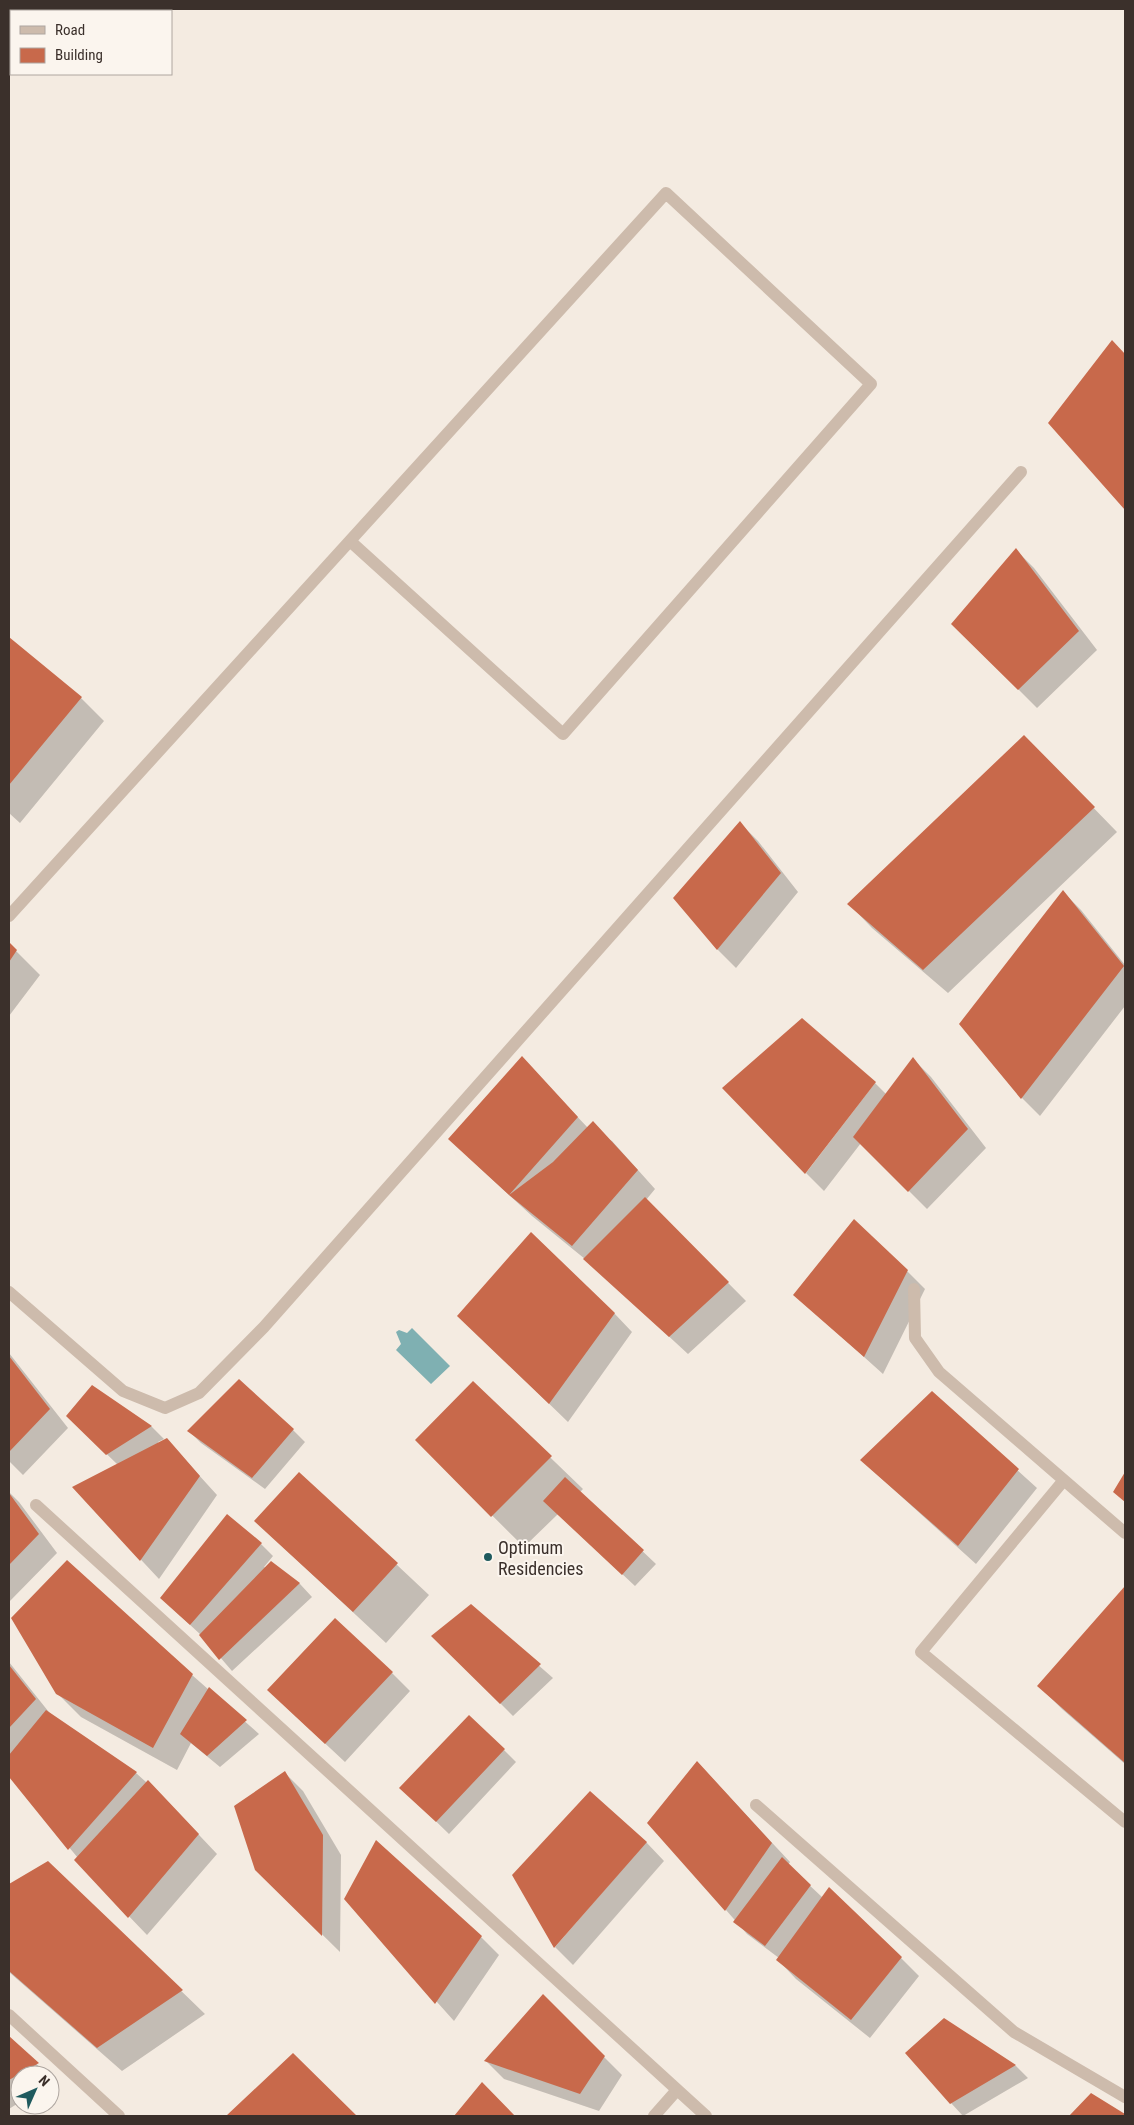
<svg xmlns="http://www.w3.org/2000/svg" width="1134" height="2125" viewBox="0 0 1134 2125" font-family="'Roboto Condensed',sans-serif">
<rect width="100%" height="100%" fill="#f4ebe1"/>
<path fill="#7fb0b2" d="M412,1328L450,1366L431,1384L396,1350L401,1344L396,1332L399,1330L407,1333Z"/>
<path fill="#0003" d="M1112,342L1125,355V508L1050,423Z
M1016,550L1034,568L1097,650L1037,708L953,624Z
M9,639L81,698L104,721L20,823L9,813Z
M1047,760L1117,832L948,993L872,928L849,904Z
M740,823L758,841L798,892L736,968L718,950L675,898Z
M1063,892L1081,910L1125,965V1006L1040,1116L1022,1098L961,1024Z
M9,944L40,975L9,1016Z
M522,1058L588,1128L612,1141L655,1189L646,1200L746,1301L688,1354L585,1259L532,1216L468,1157Z
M913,1059L931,1077L986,1148L927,1209L861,1143L824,1191L806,1173L875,1083L886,1094Z
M907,1271L925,1289L883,1374L795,1295Z
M614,1313L632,1332L568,1422L477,1334Z
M9,1353L68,1428L23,1475L9,1461Z
M473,1383L583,1489L580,1492L656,1564L635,1586L558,1514L524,1547L416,1440Z
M92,1387L152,1427L164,1439L158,1442L159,1444L167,1440L217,1495L159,1579L74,1488L118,1465L80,1428Z
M932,1393L1037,1488L976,1564L861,1460Z
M293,1430L305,1442L265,1489L201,1443L189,1431Z
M299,1473L429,1595L386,1643L255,1521Z
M9,1492L19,1502L57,1553L9,1602Z
M261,1544L273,1556L264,1567L266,1568L271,1563L300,1584L312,1597L232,1671L201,1635L174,1610Z
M1125,1588V1764L1062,1709L1039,1686Z
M471,1606L553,1678L513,1716L433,1636Z
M9,1662L52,1716L136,1773L166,1800L217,1854L147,1935L75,1860L78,1858L9,1775Z
M392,1673L410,1691L345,1762L287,1708Z
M192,1675L259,1734L220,1767L191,1743L177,1770L81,1717L57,1693Z
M504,1750L516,1762L449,1834L414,1800Z
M697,1762L790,1862L788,1865L823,1898L901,1958L919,1976L870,2038L796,1979L778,1960L779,1958L747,1934L726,1910Z
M285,1773L303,1791L341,1855L340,1952L275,1888Z
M646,1842L664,1861L573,1965L555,1947Z
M48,1862L205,2014L122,2071L9,1972V1885Z
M345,1899L481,1937L499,1955L454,2021Z
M543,1996L622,2075L599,2111L504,2079L486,2061Z
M945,2020L1016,2066L1028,2078L963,2116L951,2103Z
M9,2038L48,2075H20V2102L9,2109Z
M293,2055L355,2116H228Z
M50,2077L56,2082L50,2085Z
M482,2084L514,2116H456Z
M1091,2094L1125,2116H1071Z"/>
<path fill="#c8694b" d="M1112,340L1125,354V510L1048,423Z
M1016,548L1079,631L1018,690L951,624Z
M9,637L82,697L9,785Z
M1024,735L1095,807L923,970L847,904Z
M740,821L781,873L717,950L673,898Z
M1063,890L1124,966L1021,1099L959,1024Z
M9,942L17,950L9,962Z
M802,1018L876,1082L805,1174L722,1088Z
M522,1056L578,1117L509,1195L553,1162L593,1121L638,1170L572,1246L509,1195L448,1139Z
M913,1057L968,1129L908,1192L853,1137Z
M645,1197L729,1282L669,1337L583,1259Z
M854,1219L908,1270L864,1357L793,1295Z
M531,1232L615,1313L549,1404L457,1316Z
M9,1356L50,1409L9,1452Z
M239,1379L294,1429L252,1478L187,1431Z
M473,1381L552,1456L491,1517L415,1440Z
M92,1385L152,1426L106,1455L66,1416Z
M932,1391L1019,1469L958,1546L860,1460Z
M167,1438L200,1476L140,1561L72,1487Z
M299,1472L398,1563L353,1612L254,1521Z
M1125,1472V1502L1113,1492Z
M565,1477L644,1550L622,1575L543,1501Z
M9,1493L39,1534L9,1565Z
M227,1514L262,1543L190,1625L160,1598Z
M67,1560L193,1674L153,1748L56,1694L11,1618Z
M271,1561L300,1583L219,1660L199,1635Z
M1125,1586V1763L1037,1686Z
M471,1604L541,1664L500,1704L431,1636Z
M335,1618L393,1672L325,1744L267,1690Z
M9,1665L36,1699L9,1728Z
M209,1687L247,1720L207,1756L180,1734Z
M46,1710L137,1772L68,1850L9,1777V1755Z
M469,1715L505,1749L436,1822L399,1788Z
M697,1761L772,1843L725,1911L647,1823Z
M285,1771L323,1835L322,1936L255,1870L234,1806Z
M148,1780L199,1834L128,1918L74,1860Z
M590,1791L647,1842L554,1948L512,1875Z
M376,1840L482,1936L435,2004L344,1899Z
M782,1857L811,1885L765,1946L733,1922Z
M48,1861L183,1990L97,2048L9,1971V1884Z
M829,1887L902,1957L851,2020L776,1960Z
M543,1994L605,2056L580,2094L484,2061Z
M944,2018L1016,2065L950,2104L905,2053Z
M9,2036L39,2063L9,2080Z
M293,2053L357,2116H226Z
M482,2082L515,2116H454Z
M1091,2093L1125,2114V2116H1069Z"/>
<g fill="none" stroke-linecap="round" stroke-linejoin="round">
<path stroke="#cdbbac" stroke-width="12" d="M9,916L666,193L871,384L563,734L350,541
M914,1289L915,1338L939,1372L1125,1533
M9,1292L123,1391L165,1408L199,1393L264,1327L1021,472
M1064,1480L921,1652L1125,1822
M36,1505L706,2116
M756,1805L1014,2032L1125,2097
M9,2015L119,2116
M654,2116L677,2090"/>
</g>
<circle fill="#1f5a5e" stroke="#fbf5ee" stroke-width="2" cx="488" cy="1557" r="5"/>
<g text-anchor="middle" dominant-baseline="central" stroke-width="4" stroke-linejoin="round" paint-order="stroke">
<g font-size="18" fill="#3b302b" stroke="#fbf5ee" text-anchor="start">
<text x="498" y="1547">Optimum<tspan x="498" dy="21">Residencies</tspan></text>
</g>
</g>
<rect width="1134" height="2125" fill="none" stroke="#3b302b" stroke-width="20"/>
<rect x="10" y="10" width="162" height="65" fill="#fbf5ee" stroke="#aea6a0"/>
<rect x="20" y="26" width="25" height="8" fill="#cdbbac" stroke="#aea6a0"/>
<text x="55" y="35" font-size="15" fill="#3b302b">Road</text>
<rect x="20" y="48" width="25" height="15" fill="#c8694b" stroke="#aea6a0"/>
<text x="55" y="60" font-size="15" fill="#3b302b">Building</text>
<g transform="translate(35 2090) rotate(45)"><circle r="24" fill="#fbf5ee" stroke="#aea6a0"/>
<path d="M0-4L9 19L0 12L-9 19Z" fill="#1f5a5e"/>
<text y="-8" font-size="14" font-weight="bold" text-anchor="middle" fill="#3b302b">N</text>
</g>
</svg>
